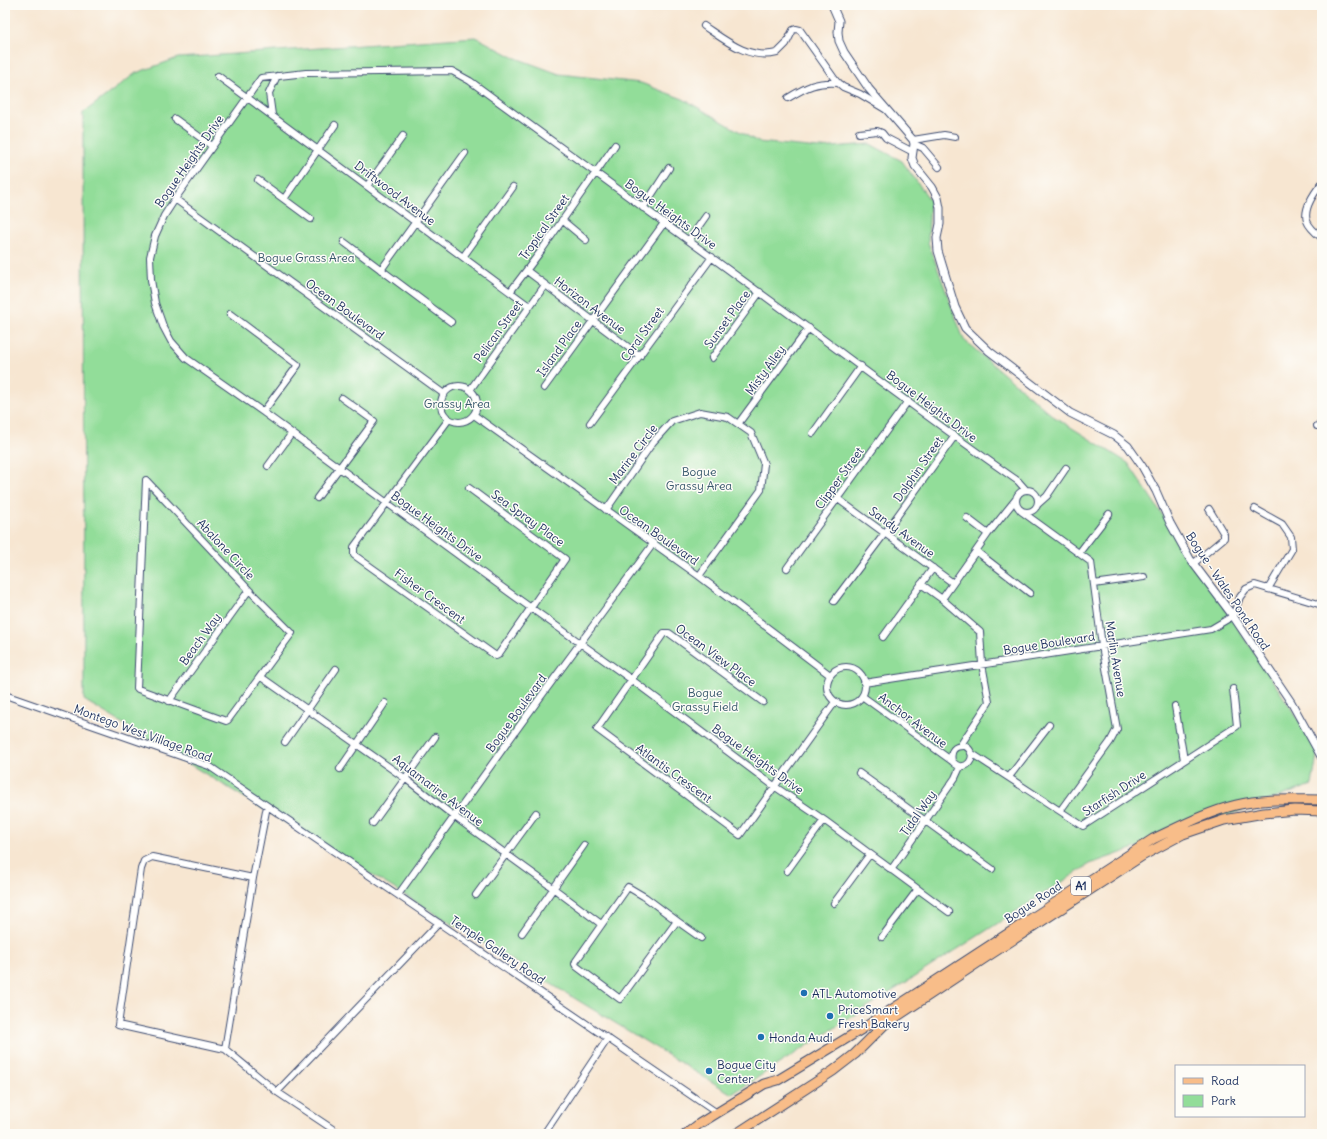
<svg xmlns="http://www.w3.org/2000/svg" width="1327" height="1139" viewBox="0 0 1327 1139" font-family="Delius,sans-serif">
<rect width="100%" height="100%" fill="#fdfcf7"/>
<filter id="ink" filterUnits="userSpaceOnUse"><feTurbulence type="fractalNoise" baseFrequency=".025" numOctaves="2"/><feDisplacementMap in="SourceGraphic" scale="8" xChannelSelector="R" yChannelSelector="G"/><feConvolveMatrix kernelMatrix="1 2 1 2 8 2 1 2 1" color-interpolation-filters="sRGB"/></filter>
<filter id="wash" filterUnits="userSpaceOnUse"><feTurbulence type="fractalNoise" baseFrequency=".012" numOctaves="4" result="noise"/><feDisplacementMap in="SourceGraphic" scale="16" xChannelSelector="R" yChannelSelector="G"/><feGaussianBlur stdDeviation="0.9" result="paint"/><feColorMatrix in="noise" values="0 0 0 0 0 0 0 0 0 0 0 0 0 0 0 0 0 1.4 0 .05"/><feComposite in="paint" operator="in"/></filter>
<g filter="url(#wash)">
<rect width="100%" height="100%" fill="#f7e6d1"/>
<path fill="#92dd99" stroke="#56867c" d="M476,37L513,57L559,74L641,83L683,99L758,142L819,148L870,144L902,161L930,200L928,242L964,340L1053,416L1128,463L1318,749L1312,785L1090,864L732,1094L84,700L83,113L136,73L178,58Z"/>
</g>
<g filter="url(#ink)">
<g fill="none" stroke-linecap="round" stroke-linejoin="round">
<defs>
<path id="minor" d="M704,26C726,41 749,60 777,53L786,44L793,30L796,29L800,30L836,81L843,87L860,94L885,109
M218,76L529,306
M788,98C806,87 817,81 839,83
M272,115L269,93L277,76
M175,119L212,146
M859,133L877,131L882,133L886,138L913,152
M913,140L944,135L955,137
M914,144L923,148L939,167
M258,180L311,219
M1322,183C1314,193 1303,209 1307,221C1309,227 1317,234 1322,238
M367,186L403,136
M175,199L444,394
M284,199L335,125
M643,208L669,168
M562,220L586,240
M689,240L706,216
M344,242L451,322
M463,257L513,187
M381,270L465,153
M527,271L640,356
M510,292L541,251L615,145
M230,314L298,365L263,412
M712,358L760,292
M441 404a18 18 0 1 1 36 0a18 18 0 1 1-36 0Z
M544,388L664,223
M470,390L545,285
M474,415L699,576L830,675
M449,419L354,547V555L496,656L498,655L565,559L469,488
M590,423L712,257
M738,424L809,328
M1317,426L1322,425
M813,433L861,366
M268,466L292,433
M146,480L249,590L292,633L228,720L226,721L138,689L137,688Z
M1016 501a11 11 0 1 1 22 0a11 11 0 1 1-22 0Z
M317,498L374,421L342,398
M838,499L953,583
M1038,504L1047,496L1066,468
M1255,509L1282,524L1291,537L1292,549L1268,589
M606,510L653,442L672,421L700,412L728,417L751,433L764,464L761,490L699,576
M1021,511L1091,562L1102,646L1117,729L1110,742L1060,811
M967,518L988,534
M976,551L1030,593
M1079,553L1109,514
M1194,563L1224,538V534L1209,509
M787,568L908,401
M921,584L942,599L980,632L982,664L989,702L960,746
M1094,584L1144,577
M942,599L988,534L1016,499
M834,601L885,533L954,437
M883,637L933,568
M827 686a19 19 0 1 1 38 0a19 19 0 1 1-38 0Z
M261,677L406,779L455,817L553,888L601,924
M864,683L1211,629L1233,616L1240,597L1246,589L1255,585L1322,605
M5,695L209,766L717,1113
M862,696L952,761C965,776 981,755 965,746C954,745 950,751 952,761
M169,701L249,590
M763,702L669,633H664L597,729L740,835L835,702
M1175,706L1184,760
M285,742L336,669
M971,753L1083,826L1237,726L1233,689
M340,769L385,703
M859,773L992,869
M1009,777L1049,725
M373,823L435,737
M891,870L955,778L960,767
M787,871L824,820
M253,878L152,857L144,861L141,869L118,1025L225,1049L277,1092L340,1134
M628,887L645,897L677,921L620,999L576,966L575,964L576,961Z
M398,895L520,725L653,544
M476,895L536,813
M834,903L870,854
M949,912L824,820L774,786L632,680L510,593L263,412L186,358L171,341L163,326L155,303L151,280L150,257L155,236L164,216L175,199L261,78L306,73L452,71L470,81C576,159 683,236 789,314C865,370 940,427 1018,481L1026,490
M677,921L701,938
M522,933L584,845
M882,937L918,889
M225,1049L253,878L267,806
M277,1092L439,923
M544,1134L608,1038"/>
<path id="tertiary" d="M832,5L839,21L838,32L839,41L844,52L869,89L913,140L914,144L912,158L915,166L932,187L938,198L940,208V224L937,238L938,251L955,307L965,328L989,351L1070,413L1114,435L1128,446L1142,466L1156,491L1170,523L1190,559L1233,616L1291,702L1322,758"/>
<path id="primary" d="M686,1134L699,1124L764,1084L778,1080L862,1029L1153,839C1179,827 1207,812 1236,805C1264,798 1293,800 1322,800
M736,1134L833,1071L855,1054L884,1025L985,958L1142,856L1183,834L1224,820L1264,813L1295,810L1322,811"/>
</defs>
<use href="#minor" stroke="#3c4a6f" stroke-width="8"/>
<use href="#tertiary" stroke="#3c4a6f" stroke-width="9"/>
<use href="#primary" stroke="#3c4a6f" stroke-width="11"/>
<use href="#minor" stroke="#fff" stroke-width="6"/>
<use href="#tertiary" stroke="#fff" stroke-width="7"/>
<use href="#primary" stroke="#f8bd89" stroke-width="9"/>
</g>
</g>
<g fill="#1f6fb2" stroke="#fdfcf7" stroke-width="1.5">
<circle cx="804" cy="993" r="4"/>
<circle cx="830" cy="1016" r="4"/>
<circle cx="761" cy="1037" r="4"/>
<circle cx="709" cy="1071" r="4"/>
</g>
<g text-anchor="middle" dominant-baseline="central" stroke-width="3" stroke-linejoin="round" paint-order="stroke">
<rect fill="#fdfcf7" stroke="#5f6c8c" stroke-width="1" x="1071" y="877" width="20" height="18" rx="3"/>
<g font-size="11" font-weight="bold" fill="#1b2f5e">
<text x="1081" y="886">A1</text>
</g>
<g font-size="12" fill="#1b2f5e" stroke="#fdfcf7">
<text transform="translate(189 161) rotate(-55)">Bogue Heights Drive</text>
<text transform="translate(395 193) rotate(37)">Driftwood Avenue</text>
<text transform="translate(671 214) rotate(36)">Bogue Heights Drive</text>
<text transform="translate(544 227) rotate(-55)">Tropical Street</text>
<text transform="translate(590 305) rotate(37)">Horizon Avenue</text>
<text transform="translate(345 309) rotate(36)">Ocean Boulevard</text>
<text transform="translate(727 319) rotate(-54)">Sunset Place</text>
<text transform="translate(498 331) rotate(-54)">Pelican Street</text>
<text transform="translate(642 334) rotate(-54)">Coral Street</text>
<text transform="translate(559 348) rotate(-54)">Island Place</text>
<text transform="translate(765 370) rotate(-54)">Misty Alley</text>
<text transform="translate(932 406) rotate(37)">Bogue Heights Drive</text>
<text transform="translate(633 454) rotate(-53)">Marine Circle</text>
<text transform="translate(918 469) rotate(-55)">Dolphin Street</text>
<text transform="translate(839 478) rotate(-54)">Clipper Street</text>
<text transform="translate(528 518) rotate(36)">Sea Spray Place</text>
<text transform="translate(437 526) rotate(36)">Bogue Heights Drive</text>
<text transform="translate(902 532) rotate(36)">Sandy Avenue</text>
<text transform="translate(659 535) rotate(35)">Ocean Boulevard</text>
<text transform="translate(226 549) rotate(47)">Abalone Circle</text>
<text transform="translate(1228 591) rotate(56)">Bogue - Wales Pond Road</text>
<text transform="translate(430 596) rotate(36)">Fisher Crescent</text>
<text transform="translate(200 639) rotate(-54)">Beach Way</text>
<text transform="translate(1049 643) rotate(-9)">Bogue Boulevard</text>
<text transform="translate(716 655) rotate(36)">Ocean View Place</text>
<text transform="translate(1116 659) rotate(81)">Marlin Avenue</text>
<text transform="translate(516 713) rotate(-54)">Bogue Boulevard</text>
<text transform="translate(913 720) rotate(37)">Anchor Avenue</text>
<text transform="translate(143 733) rotate(20)">Montego West Village Road</text>
<text transform="translate(758 759) rotate(36)">Bogue Heights Drive</text>
<text transform="translate(674 773) rotate(36)">Atlantis Crescent</text>
<text transform="translate(438 790) rotate(37)">Aquamarine Avenue</text>
<text transform="translate(1114 793) rotate(-33)">Starfish Drive</text>
<text transform="translate(918 813) rotate(-55)">Tidal Way</text>
<text transform="translate(1033 902) rotate(-33)">Bogue Road</text>
<text transform="translate(498 950) rotate(34)">Temple Gallery Road</text>
</g>
<g font-size="12" fill="#395a6d" stroke="#fdfcf7">
<text x="306" y="257">Bogue Grass Area</text>
<text x="457" y="403">Grassy Area</text>
<text x="699" y="471">Bogue<tspan x="699" dy="14">Grassy Area</tspan></text>
<text x="705" y="692">Bogue<tspan x="705" dy="14">Grassy Field</tspan></text>
</g>
<g font-size="12" fill="#1b2f5e" stroke="#fdfcf7" text-anchor="start">
<text x="812" y="993">ATL Automotive</text>
<text x="838" y="1009">PriceSmart<tspan x="838" dy="14">Fresh Bakery</tspan></text>
<text x="769" y="1037">Honda Audi</text>
<text x="717" y="1064">Bogue City<tspan x="717" dy="14">Center</tspan></text>
</g>
</g>
<rect width="1327" height="1139" fill="none" stroke="#fdfcf7" stroke-width="20"/>
<rect x="1175" y="1065" width="130" height="52" fill="#fdfcf7" stroke="#a3aaba"/>
<rect x="1183" y="1078" width="20" height="6" fill="#f8bd89" stroke="#a3aaba"/>
<text x="1211" y="1085" font-size="12" fill="#1b2f5e">Road</text>
<rect x="1183" y="1095" width="20" height="12" fill="#92dd99" stroke="#a3aaba"/>
<text x="1211" y="1105" font-size="12" fill="#1b2f5e">Park</text>
</svg>
